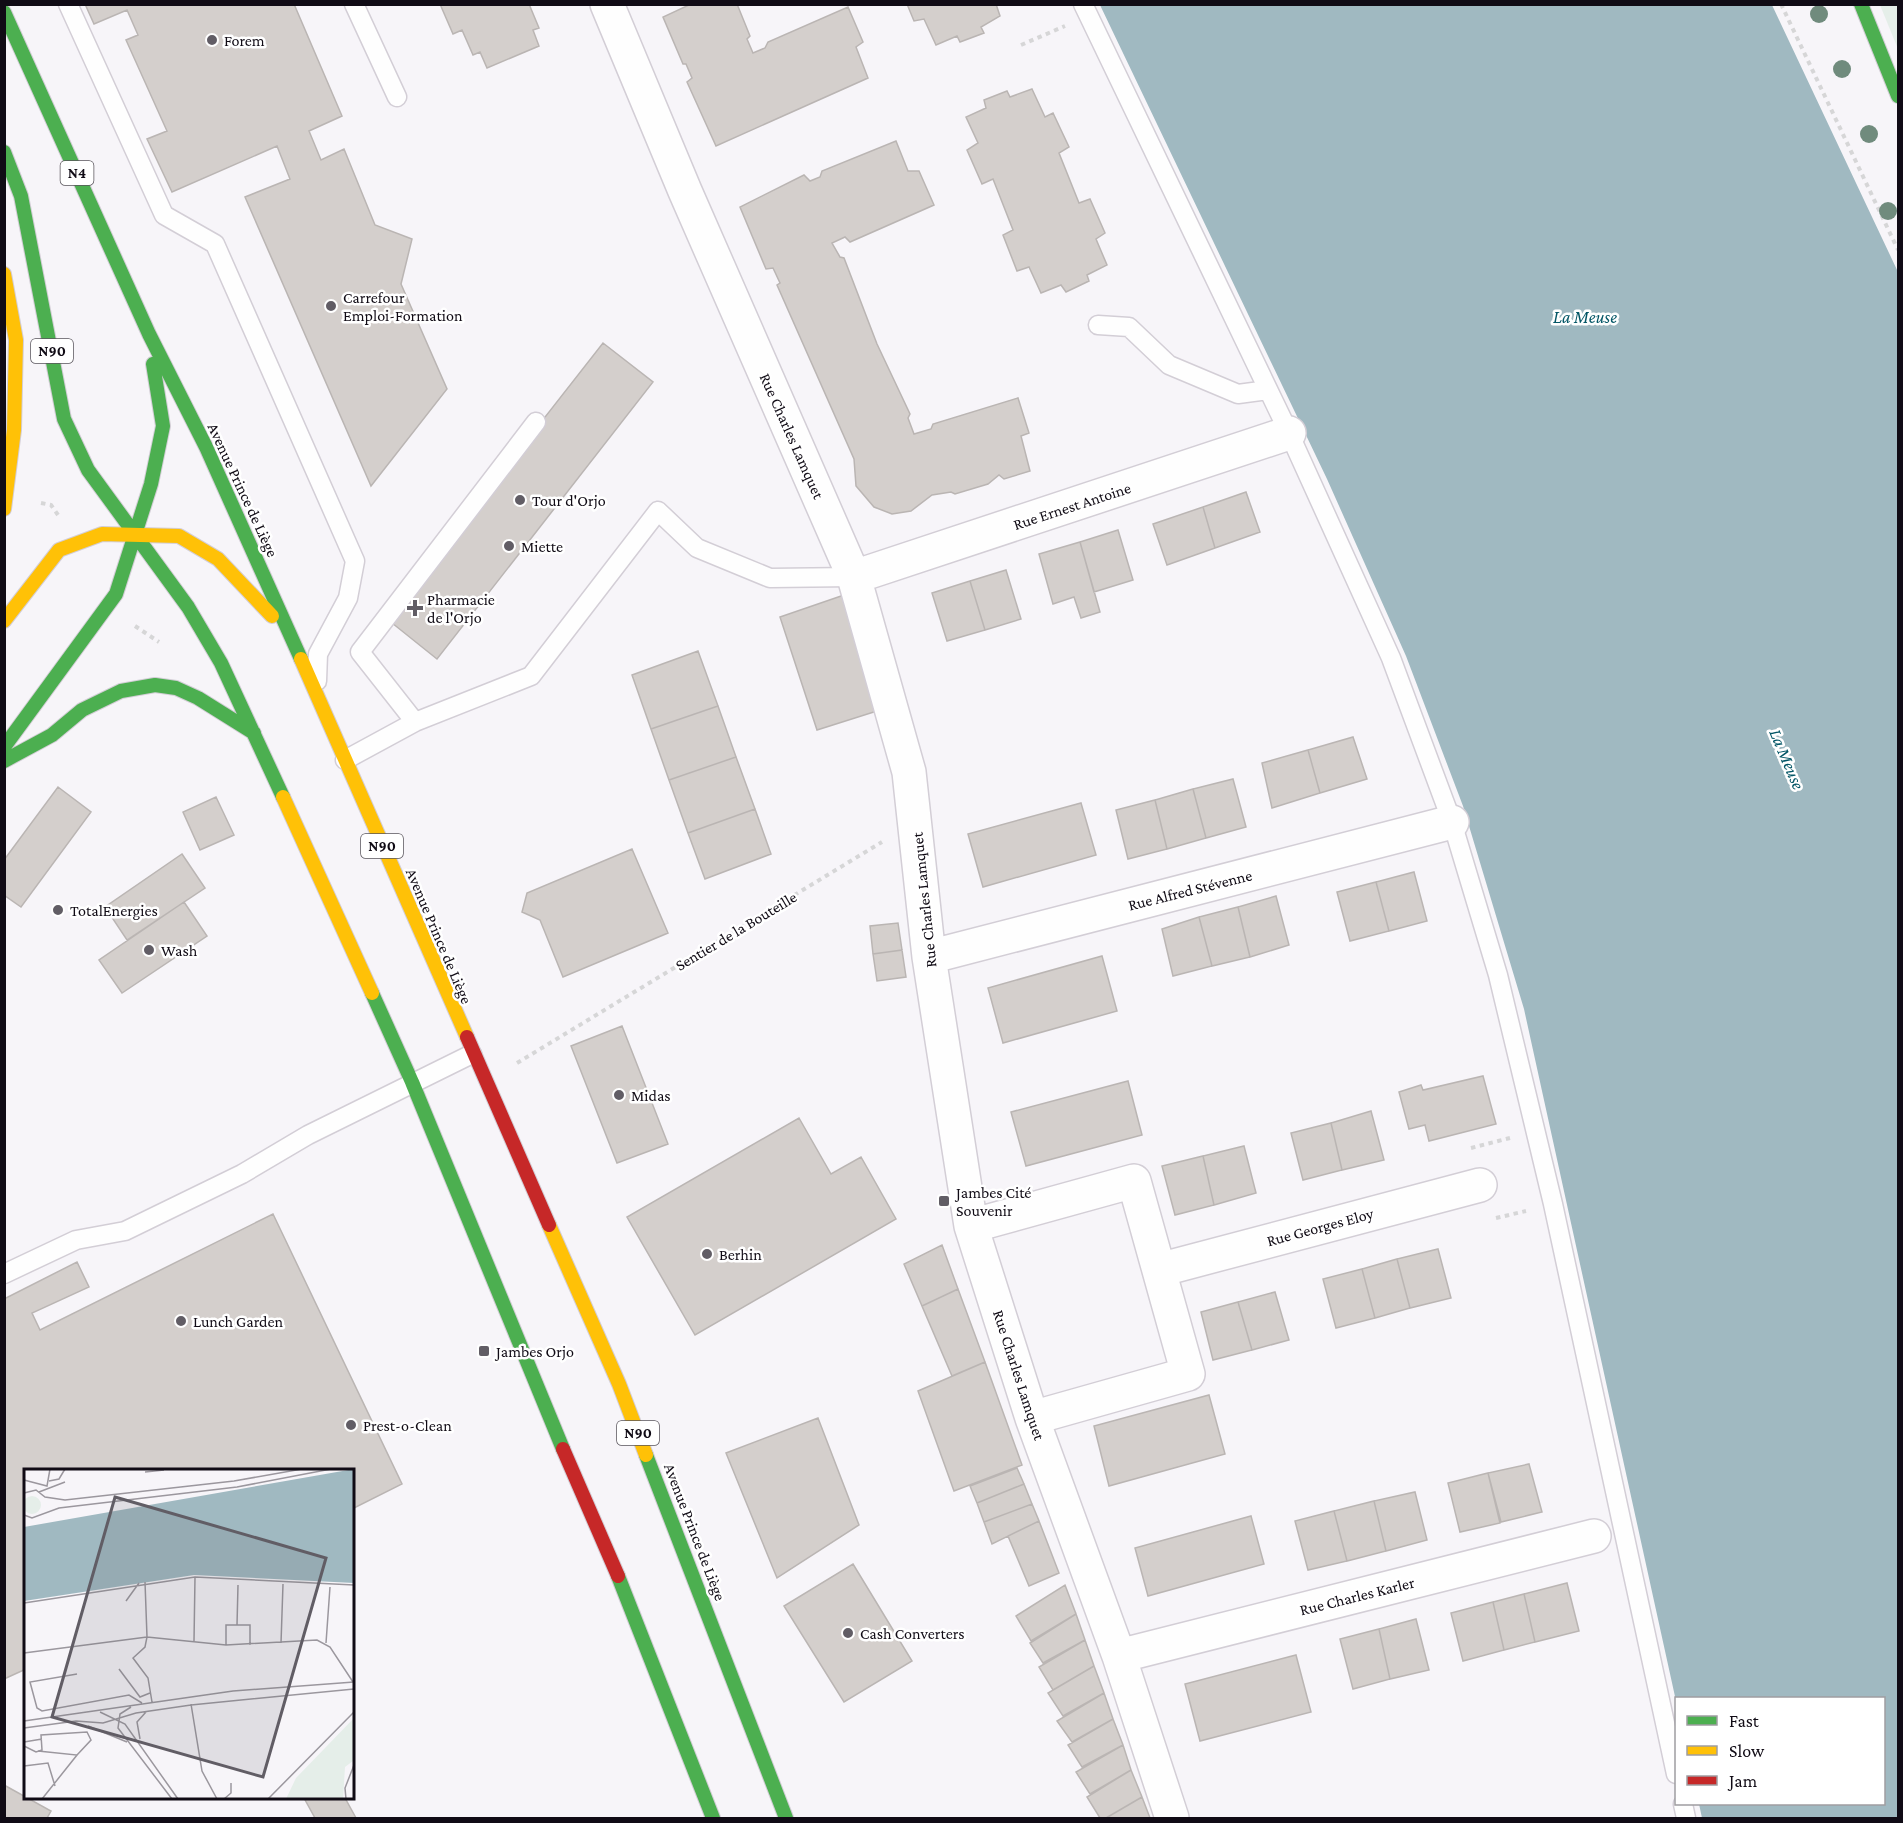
<svg xmlns="http://www.w3.org/2000/svg" width="1903" height="1823" viewBox="0 0 1903 1823" font-family="'Crimson Pro',serif">
<rect width="100%" height="100%" fill="#f7f5f9"/>
<path fill="#e5eee9" d="M1880,5H1898V49Z"/>
<path fill="#a0b9c1" d="M1100,5H1772L1898,272V1818H1702L1699,1804H1884V1698H1676V1701L1524,1009L1463,806L1406,656L1327,479Z"/>
<path fill="#d4cfcc" stroke="#bab5b3" stroke-width="1.5" d="M85,4H294L342,116L309,131L321,160L344,149L375,225L412,239L401,284L447,389L371,486L245,197L290,179L277,146L172,192L147,139L167,131L126,40L138,35L127,10L94,24Z
M440,4H529L539,28L533,30L539,46L487,68L480,52L473,55L462,30L453,34Z
M691,4H737L750,36L747,39L753,53L765,48L768,42L848,7L863,42L856,47L868,78L716,146L687,82L692,78L686,64H683L663,17Z
M907,4H996L1000,16L981,27L984,33L960,42L957,36L936,45L924,19L914,21Z
M1032,89L1045,117L1053,113L1069,147L1059,153L1079,203L1090,199L1105,233L1096,239L1107,265L1087,275L1089,281L1066,292L1061,285L1041,293L1029,267L1017,271L1003,235L1013,230L993,179L982,184L967,150L978,143L966,117L986,108L984,100L1007,91L1010,97Z
M896,141L908,171H919L934,205L850,242L845,237L832,243L840,257L844,258L877,344L910,414L908,418L914,434L931,429L933,424L1018,398L1029,433L1021,436L1030,471L1004,479L999,475L988,484L955,494L951,492L932,495L911,511L892,514L874,507L856,486L854,459L777,285L780,283L773,268L766,269L740,207L804,175L810,181L820,177L822,171Z
M603,343L653,382L437,659L387,619Z
M1246,492L1260,532L1215,548L1203,507Z
M1203,507L1215,548L1167,565L1153,524Z
M1118,530L1133,580L1094,592L1080,542Z
M1080,542L1100,612L1081,618L1074,597L1053,604L1039,554Z
M1006,570L1021,619L985,630L970,581Z
M970,581L985,630L947,641L932,593Z
M844,595L877,711L817,730L780,617Z
M698,651L718,706L651,729L632,675Z
M718,706L736,757L669,780L651,729Z
M1353,737L1367,779L1320,793L1308,750Z
M1308,750L1320,793L1272,808L1262,763Z
M736,757L755,809L688,833L669,780Z
M1233,779L1246,827L1206,838L1193,789Z
M58,787L91,812L21,907L4,895V860Z
M1193,789L1206,838L1167,849L1155,800Z
M216,797L234,835L200,850L183,812Z
M1155,800L1167,849L1128,859L1116,810Z
M1081,803L1096,855L983,887L968,834Z
M755,809L771,854L705,879L688,833Z
M632,849L668,933L563,977L540,920L522,912L527,893Z
M182,854L205,888L127,940L105,907Z
M1414,872L1427,921L1389,931L1376,882Z
M1376,882L1389,931L1350,941L1337,892Z
M1276,896L1289,945L1250,957L1238,907Z
M184,902L207,936L122,993L99,960Z
M1238,907L1250,957L1212,966L1199,917Z
M1199,917L1212,966L1173,976L1162,929Z
M898,923L902,950L873,954L870,926Z
M902,950L906,977L877,981L873,954Z
M1102,956L1117,1011L1003,1043L988,988Z
M622,1026L668,1144L617,1163L571,1046Z
M1483,1076L1496,1124L1429,1141L1425,1125L1409,1129L1399,1092L1421,1085L1423,1090Z
M1128,1081L1142,1135L1026,1166L1011,1112Z
M1371,1111L1384,1160L1342,1170L1331,1123Z
M799,1118L831,1174L861,1157L896,1219L695,1335L627,1217Z
M1331,1123L1342,1170L1303,1180L1291,1133Z
M1244,1146L1256,1193L1214,1205L1203,1156Z
M1203,1156L1214,1205L1175,1215L1162,1166Z
M273,1214L402,1484L352,1509V1470H26V1669L4,1679V1299L77,1262L89,1287L32,1313L40,1330Z
M942,1245L958,1289L922,1306L904,1264Z
M1438,1249L1451,1298L1410,1308L1397,1259Z
M1397,1259L1410,1308L1375,1318L1362,1269Z
M1362,1269L1375,1318L1336,1328L1323,1279Z
M958,1289L985,1362L952,1376L922,1306Z
M1275,1292L1289,1340L1252,1350L1238,1302Z
M1238,1302L1252,1350L1213,1360L1201,1312Z
M985,1362L1022,1465L954,1491L918,1391Z
M1209,1395L1225,1454L1109,1486L1094,1426Z
M818,1418L859,1525L777,1578L726,1453Z
M1529,1464L1542,1512L1501,1522L1488,1473Z
M1017,1468L1024,1484L977,1503L970,1486Z
M1488,1473L1500,1523L1460,1532L1448,1483Z
M1024,1484L1032,1504L984,1522L977,1503Z
M1415,1492L1427,1540L1386,1551L1374,1501Z
M1374,1501L1386,1551L1347,1561L1334,1511Z
M1032,1504L1039,1521L992,1544L984,1522Z
M1334,1511L1347,1561L1308,1570L1295,1521Z
M1251,1516L1264,1564L1148,1596L1135,1548Z
M1039,1521L1059,1573L1029,1586L1008,1536Z
M853,1564L912,1661L844,1702L784,1606Z
M1567,1583L1579,1631L1535,1642L1524,1594Z
M1065,1585L1076,1614L1031,1641L1016,1616Z
M1524,1594L1535,1642L1504,1650L1493,1602Z
M1493,1602L1504,1650L1463,1661L1451,1613Z
M1076,1614L1085,1640L1043,1663L1030,1643Z
M1416,1619L1429,1670L1390,1679L1379,1629Z
M1379,1629L1390,1679L1353,1689L1340,1639Z
M1085,1640L1094,1666L1053,1690L1039,1667Z
M1296,1655L1311,1712L1200,1741L1185,1684Z
M1094,1666L1104,1693L1063,1716L1048,1693Z
M1104,1693L1113,1719L1072,1742L1057,1721Z
M1113,1719L1123,1745L1082,1767L1068,1745Z
M1123,1745L1131,1770L1090,1794L1076,1772Z
M1131,1770L1142,1797L1106,1818H1100L1087,1797Z
M4,1785L51,1811L47,1818H4Z
M1142,1797L1150,1818H1106Z
M304,1798H345L356,1818H315Z"/>
<g fill="none" stroke-linecap="round" stroke-linejoin="round">
<defs>
<path id="lane" d="M68,4L164,215L215,244L355,561L348,598L318,654L317,681
M354,4L397,97
M1083,4L1289,433L1391,658L1452,822L1498,975L1553,1204L1676,1774
M1098,325L1129,327L1169,365L1238,394L1268,390
M415,722L360,652L536,422
M345,760L415,722L531,676L658,511L697,548L770,578L854,577
M4,1274L76,1240L125,1231L242,1174L308,1135L472,1054
M1683,1804L1686,1818"/>
<path id="street" d="M607,4L685,191L854,577L909,772L929,957L971,1226L1032,1418L1119,1656L1172,1818
M854,577L1289,433
M929,957L1452,822
M971,1226L1134,1181L1188,1374L1032,1418
M1159,1270L1480,1185
M1119,1656L1594,1536"/>
<path id="fast" d="M1861,4L1898,96
M4,12L149,334L206,447L301,659
M4,152L21,196L64,419L88,470L188,607L221,663L283,797
M4,747L116,594L151,484L163,426L153,364
M4,761L52,735L82,710L121,691L155,685L176,688L198,698L254,733
M372,993L412,1082L563,1449
M646,1455L786,1818
M618,1576L713,1818"/>
<path id="slow" d="M4,274L16,340L14,430L4,509
M4,621L59,550L102,534L179,536L218,559L272,616
M301,659L467,1037
M283,797L372,993
M549,1225L619,1384L646,1455"/>
<path id="jam" d="M467,1037L549,1225
M563,1449L618,1576"/>
</defs>
<use href="#lane" stroke="#d3ced6" stroke-width="21"/>
<use href="#street" stroke="#d3ced6" stroke-width="36"/>
<use href="#fast" stroke="#d3ced6" stroke-width="16"/>
<use href="#slow" stroke="#d3ced6" stroke-width="16"/>
<use href="#jam" stroke="#d3ced6" stroke-width="16"/>
<path stroke="#d6d6d7" stroke-width="4" stroke-dasharray="4.5 4.5" stroke-linecap="butt" d="M1781,4L1898,250
M1021,45L1065,26
M41,503L51,505L58,515
M135,626L159,642
M517,1063L882,842
M1471,1148L1510,1138
M1496,1218L1526,1211"/>
<use href="#lane" stroke="#fefefe" stroke-width="18"/>
<use href="#street" stroke="#fefefe" stroke-width="33"/>
<use href="#fast" stroke="#4caf50" stroke-width="14"/>
<use href="#slow" stroke="#ffc107" stroke-width="14"/>
<use href="#jam" stroke="#c62828" stroke-width="14"/>
</g>
<g fill="#708b7d">
<circle cx="1819" cy="14" r="9"/>
<circle cx="1842" cy="69" r="9"/>
<circle cx="1869" cy="134" r="9"/>
<circle cx="1888" cy="211" r="9"/>
</g>
<g fill="#615d65" stroke="#fff" stroke-width="2">
<circle cx="212" cy="40" r="6"/>
<circle cx="331" cy="306" r="6"/>
<circle cx="520" cy="500" r="6"/>
<circle cx="509" cy="546" r="6"/>
<path d="M412 599h6v6h6v6h-6v6h-6v-6h-6v-6h6z"/>
<circle cx="58" cy="910" r="6"/>
<circle cx="149" cy="950" r="6"/>
<circle cx="619" cy="1095" r="6"/>
<rect x="938" y="1195" width="12" height="12" rx="3"/>
<circle cx="707" cy="1254" r="6"/>
<circle cx="181" cy="1321" r="6"/>
<rect x="478" y="1345" width="12" height="12" rx="3"/>
<circle cx="351" cy="1425" r="6"/>
<circle cx="848" cy="1633" r="6"/>
</g>
<g text-anchor="middle" dominant-baseline="central" stroke-width="5" stroke-linejoin="round" paint-order="stroke">
<g fill="#fff" stroke="#58545b" stroke-width="1.5">
<rect x="60.5" y="161" width="33" height="24" rx="4.5"/>
<rect x="31" y="339" width="42" height="24" rx="4.5"/>
<rect x="361" y="834" width="42" height="24" rx="4.5"/>
<rect x="617" y="1421" width="42" height="24" rx="4.5"/>
</g>
<g font-size="15" font-weight="bold" fill="#100b15">
<text x="77" y="173">N4</text>
<text x="52" y="351">N90</text>
<text x="382" y="846">N90</text>
<text x="638" y="1433">N90</text>
</g>
<g font-size="16" fill="#100b15" stroke="#fff" text-anchor="start">
<text x="224" y="40">Forem</text>
<text x="343" y="297">Carrefour<tspan x="343" dy="18">Emploi-Formation</tspan></text>
<text x="532" y="500">Tour d'Orjo</text>
<text x="521" y="546">Miette</text>
<text x="427" y="599">Pharmacie<tspan x="427" dy="18">de l'Orjo</tspan></text>
<text x="70" y="910">TotalEnergies</text>
<text x="161" y="950">Wash</text>
<text x="631" y="1095">Midas</text>
<text x="956" y="1192">Jambes Cité<tspan x="956" dy="18">Souvenir</tspan></text>
<text x="719" y="1254">Berhin</text>
<text x="193" y="1321">Lunch Garden</text>
<text x="496" y="1351">Jambes Orjo</text>
<text x="363" y="1425">Prest-o-Clean</text>
<text x="860" y="1633">Cash Converters</text>
</g>
<g font-size="16" fill="#100b15" stroke="#fff">
<text transform="translate(792 436) rotate(66)">Rue Charles Lamquet</text>
<text transform="translate(243 490) rotate(65)">Avenue Prince de Liège</text>
<text transform="translate(1072 506) rotate(-18)">Rue Ernest Antoine</text>
<text transform="translate(1190 890) rotate(-14)">Rue Alfred Stévenne</text>
<text transform="translate(924 900) rotate(-96)">Rue Charles Lamquet</text>
<text transform="translate(736 931) rotate(-31)">Sentier de la Bouteille</text>
<text transform="translate(439 936) rotate(67)">Avenue Prince de Liège</text>
<text transform="translate(1320 1227) rotate(-15)">Rue Georges Eloy</text>
<text transform="translate(1019 1375) rotate(72)">Rue Charles Lamquet</text>
<text transform="translate(695 1532) rotate(69)">Avenue Prince de Liège</text>
<text transform="translate(1357 1596) rotate(-14)">Rue Charles Karler</text>
</g>
<g font-size="18" font-style="italic" fill="#035666" stroke="#fff">
<text x="1585" y="317">La Meuse</text>
<text transform="translate(1787 759) rotate(67)">La Meuse</text>
</g>
</g>
<g transform="translate(24 1469)">
<rect width="330" height="330" fill="#f7f5f9"/>
<path d="M-1 36a9 9 0 1 1 18 0a9 9 0 1 1-18 0ZM330,249V295L329,292L321,298L319,330H262L272,309Z" fill="#e5eee9"/>
<path d="M330,0V114L170,106L0,132V58Z" fill="#a0b9c1"/>
<path fill="none" stroke="#9b979e" stroke-width="1.5" d="M121,3L140,1M0,11L23,17L26,0M25,12L35,10L41,0M15,23L41,13M0,24L12,21L21,28L41,31L210,12L278,0M0,46L8,49L35,39L213,18L307,0M121,113L123,168L121,178L109,189L124,209L128,233M102,132L115,114M0,134L171,108L330,116M213,156L214,116M170,172L171,108M257,174L259,115M302,174L306,118M202,176V156H226V176M0,184L123,168L202,176L293,171L306,178L329,213M95,200L116,228L126,224M53,205L6,213L13,239L18,242L105,226L118,234M167,235L178,302L193,330M107,238L96,245L94,259L148,330M76,243L101,255L154,330M0,252L209,222L330,213M64,257L103,273M0,259L52,252L79,254L112,244L167,236L330,220M116,270L113,253L122,243M0,273L18,270M0,277L12,283L18,281L17,266L63,263L67,271L53,286M14,282L53,286L18,330M0,297L24,294L31,317M200,330L207,324V314M244,330L330,243M322,330L321,319L330,296"/>
<path fill="#615d65" fill-opacity="0.15" stroke="#615d65" stroke-width="3" d="M91,28L302,89L239,308L28,248Z"/>
<rect width="330" height="330" fill="none" stroke="#100b15" stroke-width="3"/>
</g>
<rect width="1903" height="1823" fill="none" stroke="#100b15" stroke-width="12"/>
<rect x="1675" y="1697" width="210" height="108" fill="#ffffff" stroke="#9f9da1" stroke-width="1.5"/>
<rect x="1687" y="1716" width="30" height="9" fill="#4caf50" stroke="#9f9da1" stroke-width="1.5"/>
<text x="1729" y="1727" font-size="18" fill="#100b15">Fast</text>
<rect x="1687" y="1746" width="30" height="9" fill="#ffc107" stroke="#9f9da1" stroke-width="1.5"/>
<text x="1729" y="1757" font-size="18" fill="#100b15">Slow</text>
<rect x="1687" y="1776" width="30" height="9" fill="#c62828" stroke="#9f9da1" stroke-width="1.5"/>
<text x="1729" y="1787" font-size="18" fill="#100b15">Jam</text>
</svg>
